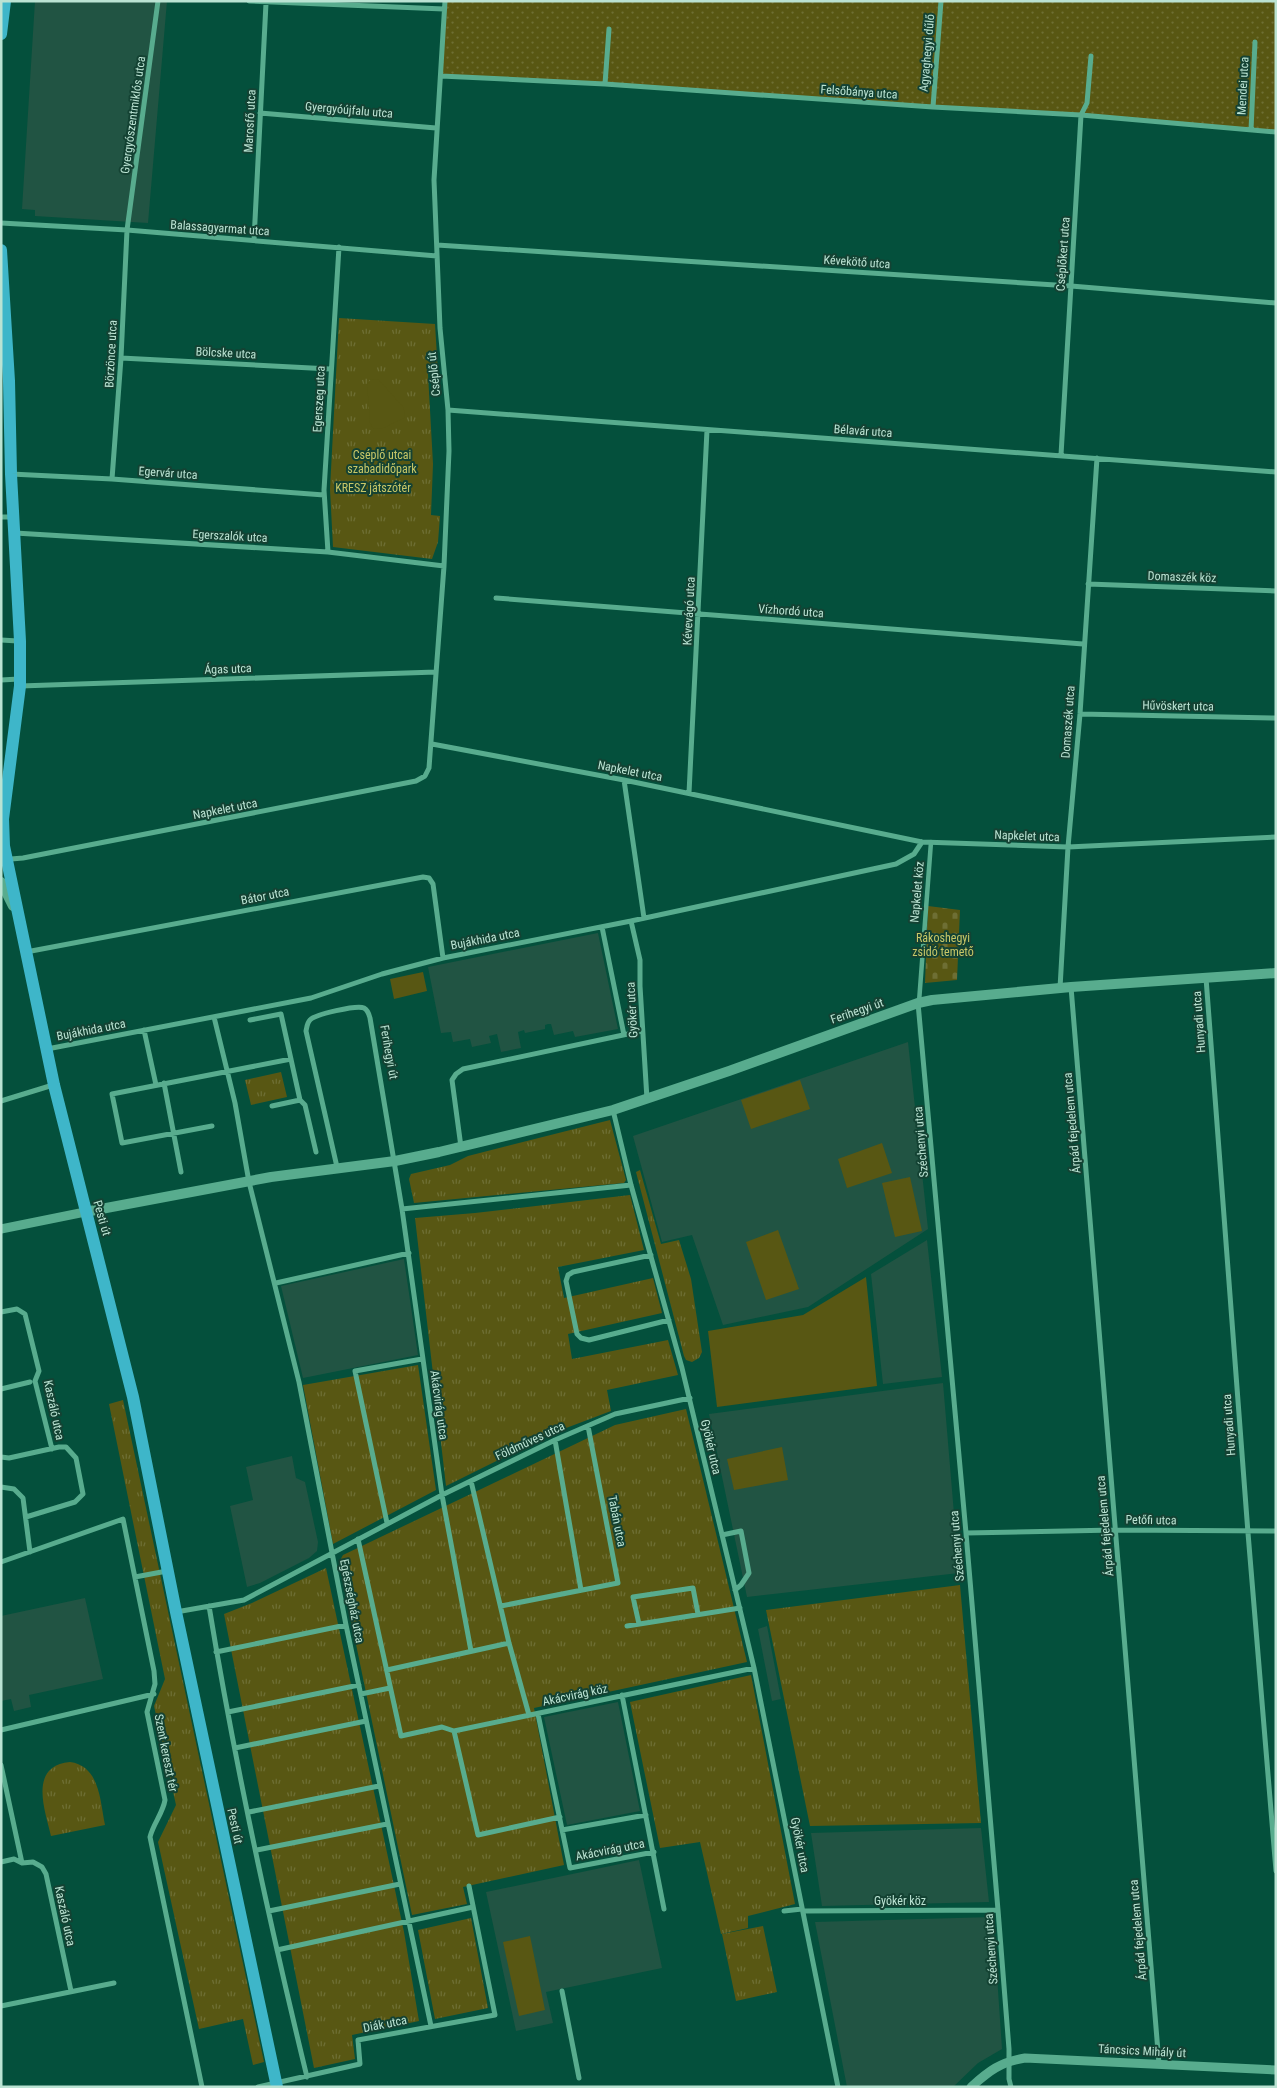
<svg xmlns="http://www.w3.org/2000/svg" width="1277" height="2088" viewBox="0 0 1277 2088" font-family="'Roboto Condensed',sans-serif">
<defs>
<pattern id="grass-tufts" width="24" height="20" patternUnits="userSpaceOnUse" patternTransform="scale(1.25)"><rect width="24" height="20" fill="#585713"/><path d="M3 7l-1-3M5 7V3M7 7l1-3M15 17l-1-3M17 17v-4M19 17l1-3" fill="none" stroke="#6e6f34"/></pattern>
<pattern id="cemetery-stones" width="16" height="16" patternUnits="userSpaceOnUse" patternTransform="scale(1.25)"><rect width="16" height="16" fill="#585713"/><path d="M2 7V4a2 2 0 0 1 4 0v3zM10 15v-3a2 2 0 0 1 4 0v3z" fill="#6e6f34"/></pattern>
<pattern id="garden-dots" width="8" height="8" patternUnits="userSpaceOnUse" patternTransform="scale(1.25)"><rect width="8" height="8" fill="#585713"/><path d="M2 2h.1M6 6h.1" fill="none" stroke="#6e6f34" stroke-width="1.8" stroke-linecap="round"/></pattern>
</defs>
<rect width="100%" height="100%" fill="#04503c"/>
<path fill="#215443" d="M35,1H167L148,223L35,216V210L22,209Z
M598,933L618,1029L575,1037L573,1031L554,1035L551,1024H548L545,1025V1029L525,1033L524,1030L518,1032L521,1048L501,1052L497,1034L489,1036L491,1043L472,1047L470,1039L453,1042L451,1032L441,1033L428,967Z
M908,1042L928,1229L808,1307L723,1325L692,1235L662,1242L633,1136Z
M927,1240L942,1377L883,1384L871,1274Z
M404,1259L418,1355L303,1378L281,1286Z
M943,1383L959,1573L747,1597L709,1414Z
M292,1456L296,1478L305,1482L318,1542L317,1551L309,1558L260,1583L247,1587L230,1506L253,1500L246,1467Z
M85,1598L103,1679L29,1695L31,1707L14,1711L11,1699L1,1701V1616Z
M767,1626L781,1699L772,1701L758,1629Z
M618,1702L640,1811L567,1825L544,1717Z
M981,1828L989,1902L822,1906L811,1833Z
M639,1860L662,1968L546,1992L553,2023L516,2031L486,1892Z
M993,1917L1002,2049L978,2063L953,2087H847L815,1922Z"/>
<path fill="url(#grass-tufts)" d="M339,318L435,324L438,373L428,374L433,464L431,515L440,516L438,542L432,559L333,547L330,489Z
M281,1072L287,1097L251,1105L245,1080Z
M610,1120L626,1180L624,1183L414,1203L409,1179L411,1174L450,1165L468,1156Z
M640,1170L661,1244L679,1240L691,1279L702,1352L699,1358L692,1362L686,1360L684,1356L636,1172Z
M630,1195L644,1250L558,1267L564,1298L653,1278L662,1313L568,1334L572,1359L668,1340L678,1375L607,1390L611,1411L553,1433L446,1486L415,1218L475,1213Z
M418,1365L436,1490L333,1544L303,1385Z
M123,1400L264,2062L253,2065L243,2019L199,2029L158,1842L176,1805L154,1706L165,1679L109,1404Z
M686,1409L747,1662L534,1708L564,1865L463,1887L467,1904L412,1915L339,1562L343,1555L615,1425Z
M326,1568L404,1932L419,2021L352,2035L355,2059L314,2068L224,1614L252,1603Z
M960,1585L981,1823L810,1826L766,1610Z
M751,1675L795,1904L748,1916V1928L721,1934L700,1842L660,1848L630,1702Z
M70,1762C100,1766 100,1801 105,1825L51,1836C45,1810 28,1766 70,1762Z
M471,1918L488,2008L435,2019L418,1930Z
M763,1926L777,1992L736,2001L722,1934Z"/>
<path fill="url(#cemetery-stones)" d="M928,906L960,910L957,980L925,983Z"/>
<path fill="url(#garden-dots)" d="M445,1H1276V132L1081,115L441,76Z"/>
<path fill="#585713" d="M372,379L379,380L403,407L405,413L404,418L381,429L373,428L370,423L367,383Z
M423,972L427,991L394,999L390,979Z
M800,1080L810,1109L751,1129L741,1100Z
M882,1143L892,1173L847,1188L838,1159Z
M910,1177L922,1231L895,1237L882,1183Z
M778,1230L799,1289L766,1300L746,1242Z
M866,1277L877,1386L717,1407L708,1331L803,1315Z
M782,1447L788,1480L734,1490L727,1459Z
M530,1936L545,2010L519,2016L503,1942Z"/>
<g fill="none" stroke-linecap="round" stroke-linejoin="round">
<path stroke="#58ac8e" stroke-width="4.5" d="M919,1002L931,842"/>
<path stroke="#58ac8e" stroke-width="5" d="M249,1L444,9
M441,76L605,84L933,107L1081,115L1276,132
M605,84L609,29
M933,107L941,1
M260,113L436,128
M1251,130L1255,42
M1,223L127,230L437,256
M254,240L266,3
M437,245L1071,286L1276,303
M121,358L330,369
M448,410L1276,472
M1061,455L1081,115L1087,103L1091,56
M11,474L112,479L324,495
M112,479L121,358L127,230L158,1
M1,517H13
M15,533L328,552L444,566
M328,552L324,490L339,247
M1088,584L1276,591
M496,598L1083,644
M1,640L18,641
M1,680L19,679
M20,686L436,672
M1080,714L1276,718
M432,744L624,780L922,842L1068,847L1276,837
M624,780L644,918
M689,793L707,430
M11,859L23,858L416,781L425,776L429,768L444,566L449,451L448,410L440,328L434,180L445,1
M631,921L640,960V986L647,1099
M602,927L624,1035
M26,952L423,877L429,878L433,884L443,958
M1206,978L1248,1533L1276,1871
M1071,987L1159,2064
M1060,988L1068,847L1080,714L1097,458
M918,1003L966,1533L998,1910L1009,2049V2079L1011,2087
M214,1017L235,1103L249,1182L299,1382L346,1625L431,2026
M250,1020L281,1014L300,1100L305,1105L316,1152
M144,1030L156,1085
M47,1049L311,998L382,974L443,958L631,921L896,864L914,854L922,842
M164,1083L181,1172
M1,1101L53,1085
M272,1106L300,1100
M613,1110L631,1185L682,1368L754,1668L838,2087
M212,1126L122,1143L112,1094L291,1059
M461,1147L452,1080L456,1074L463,1069L642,1031
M337,1167L306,1031C307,1027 307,1023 310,1020C315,1014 357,1005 364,1008C368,1010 369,1014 370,1018L402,1209L442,1495L471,1651
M402,1209L631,1185
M651,1255L573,1272L568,1275L566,1281L577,1334L581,1338L589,1340L669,1320
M276,1283L409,1253
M1,1312L17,1309L25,1314L39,1371L35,1381L52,1449
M1,1389L30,1382
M555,1440L581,1590
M1,1457L9,1458L59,1447H66L76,1458L83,1494L75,1502L26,1517
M471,1481L509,1643L529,1715
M1,1487L14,1489L23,1498L30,1552
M387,1523L355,1371L422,1359
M966,1533L1115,1530L1276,1531
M722,1535L741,1531L749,1573L741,1585L735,1590
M358,1539L401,1736L442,1727L454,1731L754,1668
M1,1562L123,1519L154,1671L155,1684L147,1712L165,1800C163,1813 153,1824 150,1837L202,2087
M135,1577L167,1571
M209,1606C235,1764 269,1921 307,2077
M501,1606L618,1583L588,1426
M176,1612L244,1600L442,1495L555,1440L615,1414L690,1398
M639,1624L633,1597L693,1588L698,1614
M627,1626L740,1608
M216,1652L346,1625
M387,1670L509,1643
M361,1694L390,1688
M622,1695L664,1909
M228,1712L359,1685
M538,1714L570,1868L654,1852
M1,1730L154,1694
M454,1731L478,1835L560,1817
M235,1748L366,1721
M1,1765L22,1863
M249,1812L379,1786
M562,1830L646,1815
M257,1850L387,1824
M1,1862L14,1859L22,1863L33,1862L42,1867L46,1874L71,1991
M269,1911L400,1884
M784,1911L802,1909
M803,1911L998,1910
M277,1950L473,1907
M562,1991L579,2078
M1,2006L114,1983
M258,2087L360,2064L358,2040L495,2015L469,1886"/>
<path stroke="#58ac8e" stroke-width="9" d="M1,1229L85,1212
M971,2087C989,2071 1000,2062 1025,2058L1276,2070"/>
<path stroke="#58ac8e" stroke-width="10" d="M1,882L13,906
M85,1212L271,1177L395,1161L439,1152L613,1110L729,1071L918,1003L932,1000L1071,987L1276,973"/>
<path stroke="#3eb6c9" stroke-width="12" d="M1,34L5,1
M1,250L9,381L11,474L20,641V686L3,819L4,846L54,1085L133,1397L176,1612L277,2087"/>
</g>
<g text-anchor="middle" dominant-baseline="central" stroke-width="4" stroke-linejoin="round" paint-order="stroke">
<g font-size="12" fill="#bbe3d3" stroke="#144233">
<text transform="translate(927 53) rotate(-85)">Agyaghegyi dűlő</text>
<text transform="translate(1243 86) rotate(-87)">Mendei utca</text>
<text transform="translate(859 92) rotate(4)">Felsőbánya utca</text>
<text transform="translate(349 110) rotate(5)">Gyergyóújfalu utca</text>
<text transform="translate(133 115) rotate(-82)">Gyergyószentmiklós utca</text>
<text transform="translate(250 121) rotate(-87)">Marosfő utca</text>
<text transform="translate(220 228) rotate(4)">Balassagyarmat utca</text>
<text transform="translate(1063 254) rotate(-86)">Cséplőkert utca</text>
<text transform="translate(857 262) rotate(4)">Kévekötő utca</text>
<text transform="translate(226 353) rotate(3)">Bölcske utca</text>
<text transform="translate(111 354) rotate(-87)">Börzönce utca</text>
<text transform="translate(434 374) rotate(-96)">Cséplő út</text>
<text transform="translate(319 399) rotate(-87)">Egerszeg utca</text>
<text transform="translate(863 431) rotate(4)">Bélavár utca</text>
<text transform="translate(168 473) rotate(4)">Egervár utca</text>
<text transform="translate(230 536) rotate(3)">Egerszalók utca</text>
<text transform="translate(1182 577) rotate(2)">Domaszék köz</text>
<text transform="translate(689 611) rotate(-87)">Kévevágó utca</text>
<text transform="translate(791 611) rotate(4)">Vízhordó utca</text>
<text transform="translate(228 669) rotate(-2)">Ágas utca</text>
<text transform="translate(1178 706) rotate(1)">Hűvöskert utca</text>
<text transform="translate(1068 722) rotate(-86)">Domaszék utca</text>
<text transform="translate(630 771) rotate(11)">Napkelet utca</text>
<text transform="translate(225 809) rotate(-11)">Napkelet utca</text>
<text transform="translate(1027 836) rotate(2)">Napkelet utca</text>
<text transform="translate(917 892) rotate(-85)">Napkelet köz</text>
<text transform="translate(265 896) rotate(-11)">Bátor utca</text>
<text transform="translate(485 939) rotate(-11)">Bujákhida utca</text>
<text transform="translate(632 1010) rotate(-93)">Gyökér utca</text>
<text transform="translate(857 1011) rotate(-19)">Ferihegyi út</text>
<text transform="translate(1199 1022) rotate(-94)">Hunyadi utca</text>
<text transform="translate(91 1030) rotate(-11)">Bujákhida utca</text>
<text transform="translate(389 1052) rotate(80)">Ferihegyi út</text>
<text transform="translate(1072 1123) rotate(-95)">Árpád fejedelem utca</text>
<text transform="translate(921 1142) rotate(-95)">Széchenyi utca</text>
<text transform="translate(102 1218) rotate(74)">Pesti út</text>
<text transform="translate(439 1405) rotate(82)">Akácvirág utca</text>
<text transform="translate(54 1410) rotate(78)">Kaszáló utca</text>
<text transform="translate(1229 1425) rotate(-94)">Hunyadi utca</text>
<text transform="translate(530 1441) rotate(-25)">Földműves utca</text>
<text transform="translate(711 1447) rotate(77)">Gyökér utca</text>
<text transform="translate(1151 1520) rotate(1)">Petőfi utca</text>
<text transform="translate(617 1521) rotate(79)">Tabán utca</text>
<text transform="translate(1105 1526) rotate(-95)">Árpád fejedelem utca</text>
<text transform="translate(957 1546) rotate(-95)">Széchenyi utca</text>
<text transform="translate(352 1601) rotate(79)">Egészségház utca</text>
<text transform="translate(575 1695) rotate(-12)">Akácvirág köz</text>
<text transform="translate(166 1753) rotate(79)">Szent kereszt tér</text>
<text transform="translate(235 1826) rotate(78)">Pesti út</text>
<text transform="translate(800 1845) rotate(79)">Gyökér utca</text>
<text transform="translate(610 1850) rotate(-11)">Akácvirág utca</text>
<text x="900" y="1901">Gyökér köz</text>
<text transform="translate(65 1916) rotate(78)">Kaszáló utca</text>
<text transform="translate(1138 1930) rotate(-95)">Árpád fejedelem utca</text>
<text transform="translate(991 1949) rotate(-94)">Széchenyi utca</text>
<text transform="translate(385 2024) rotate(-11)">Diák utca</text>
<text transform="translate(1142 2051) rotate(3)">Táncsics Mihály út</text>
</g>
<g font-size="12" fill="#c8c768" stroke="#144233">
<text x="382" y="455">Cséplő utcai<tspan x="382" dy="14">szabadidőpark</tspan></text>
<text x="373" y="488">KRESZ játszótér</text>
<text x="943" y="938">Rákoshegyi<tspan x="943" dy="14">zsidó temető</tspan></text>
</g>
</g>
<rect width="1277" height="2088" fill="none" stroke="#bbe3d3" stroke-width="5"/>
</svg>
